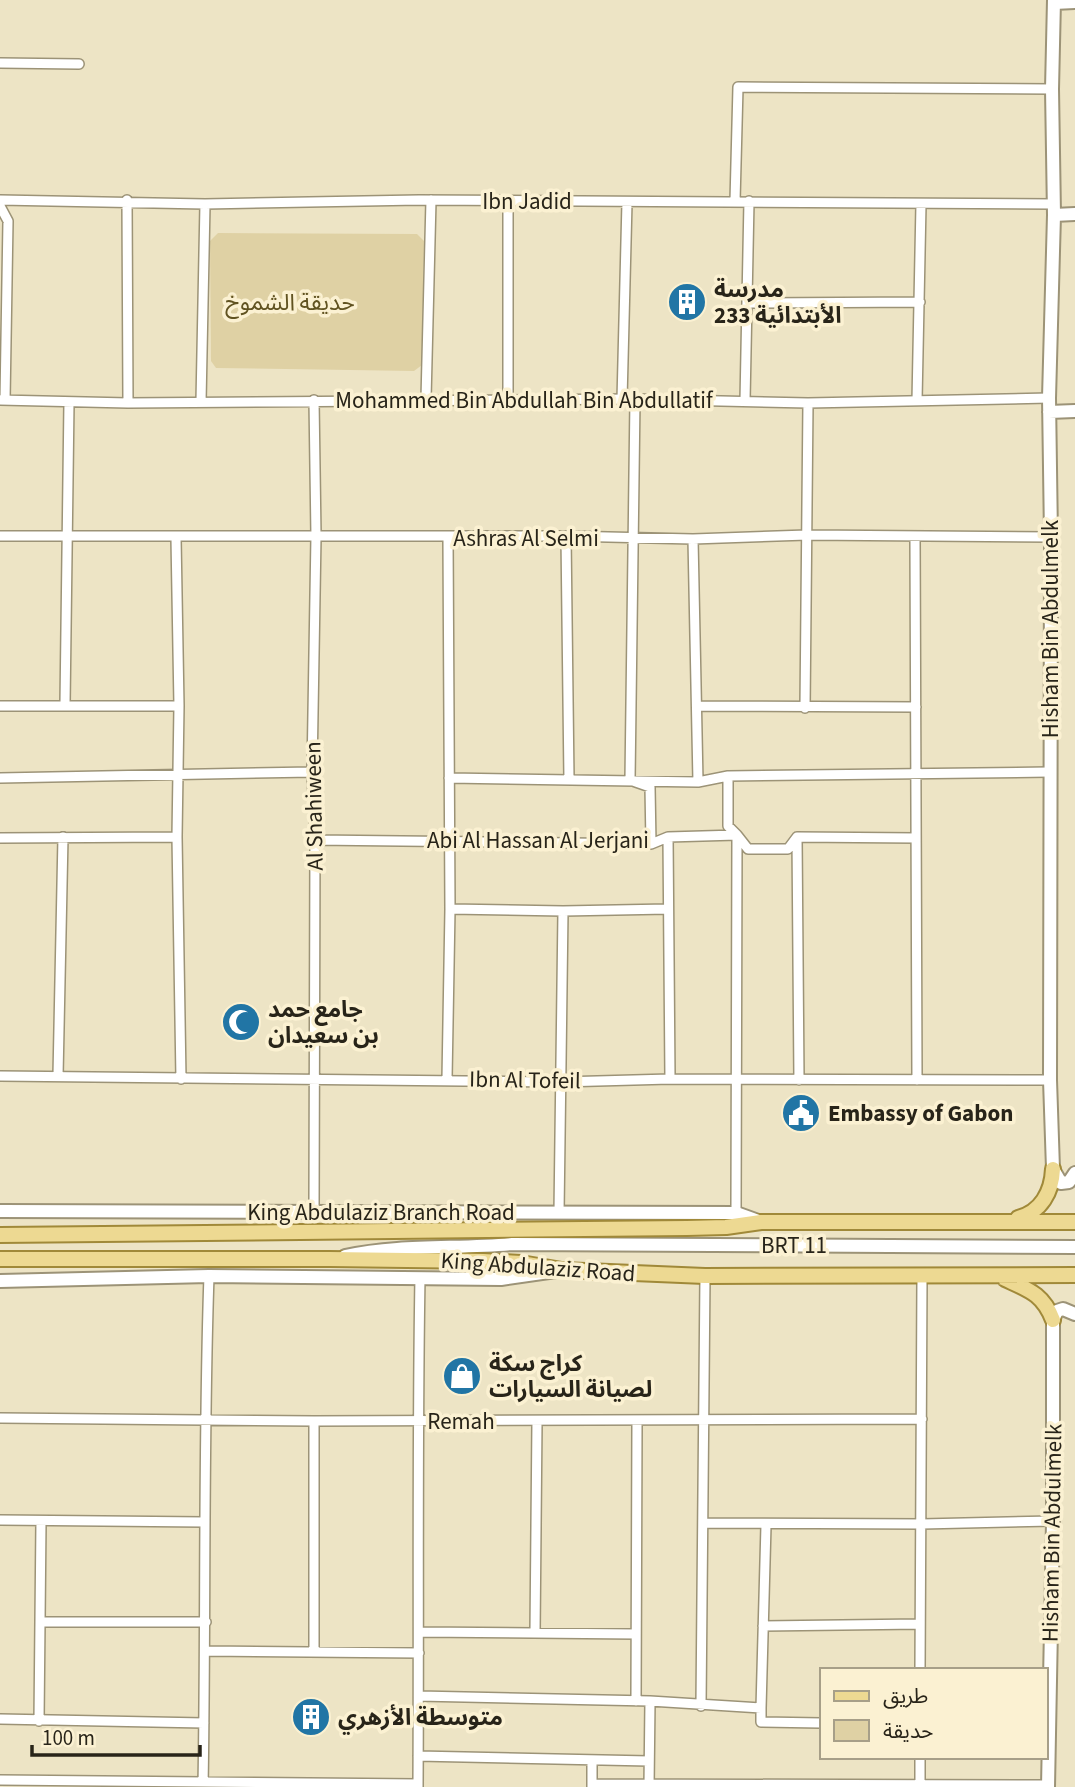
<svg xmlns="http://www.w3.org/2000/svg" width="1075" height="1787" viewBox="0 0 1075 1787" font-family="'Source Sans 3','Noto Sans Arabic',sans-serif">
<rect width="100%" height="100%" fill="#ede4c5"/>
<path fill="#dfd1a4" d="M218,233L417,234L424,241L422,365L414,371L216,368L211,361L210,241Z"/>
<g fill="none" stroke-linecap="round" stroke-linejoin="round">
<defs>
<path id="street" d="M0,63L79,64
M0,200L205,204L419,200L1053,204
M127,200L128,403
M508,201V400
M735,201L738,87L1052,89
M0,206L8,221L5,400
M749,303L920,302
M426,399L431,200
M635,399L630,780L650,787L651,844
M0,400L128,403L635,399L808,403L1049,398
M314,400L316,536L312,772L315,840L314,1211
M622,400L627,202
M745,401L749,201
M917,401L921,204
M201,402L205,204
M0,536H566L693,539L807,535L1051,537
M566,536L569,780
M915,537L917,1080
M176,538L179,706L177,837L181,1079
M693,539L698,782
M65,705L69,402
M0,706H179
M698,706L916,707
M805,708L808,403
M728,776V826L737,835L736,1213
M0,778L312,772
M449,778L698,782L728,776L1049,772
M668,837L670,1079
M797,837L799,1080
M0,838L177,837
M315,840L651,844L668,837L737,835L748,849H788L797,837L916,838
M450,909L563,911L668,909
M0,1076L561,1082L670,1079L1050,1080
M58,1076L63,837
M447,1079L450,909L448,538
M559,1213L563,911
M0,1418L314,1421L922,1419
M0,1520L204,1522
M704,1523L922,1524L1053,1521
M40,1622H206
M763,1626L920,1624
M419,1632L636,1634
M535,1633L537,1421
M206,1651L419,1653
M314,1652V1421
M920,1670L922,1277
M419,1696L650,1701L761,1708V1722L821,1723
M636,1701L637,1422
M701,1706L705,1276
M761,1708L766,1525
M0,1719L204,1723
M39,1721L41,1521
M418,1756L649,1761
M920,1757V1787
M0,1780L418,1784
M592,1784L1048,1785
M203,1787C206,1617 203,1446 209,1276
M418,1787C419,1617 417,1448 420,1278
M592,1787V1760
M649,1787L650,1701"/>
<path id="secondary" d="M1054,0L1052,89L1054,215L1049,398L1051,537L1050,1080L1053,1169L1061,1183L1069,1182L1075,1173
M1054,3L1075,2
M1054,215L1075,214
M1049,412L1075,411
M0,1211L736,1213L761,1222
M345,1256C400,1244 456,1249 512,1244L1075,1247
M0,1281L209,1276L501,1279L556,1271
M1048,1787L1053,1521V1320L1057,1311L1063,1309L1075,1314"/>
<path id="primary" d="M1018,1218C1041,1212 1052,1192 1053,1169
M0,1235L687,1228L726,1227L761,1222H1075
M0,1259H330L483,1261L521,1263L562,1270L705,1276L1075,1275
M1005,1279C1029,1290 1043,1294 1053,1320"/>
</defs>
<use href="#street" stroke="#9c9377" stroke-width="12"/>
<use href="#secondary" stroke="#9c9377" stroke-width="16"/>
<use href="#primary" stroke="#a08939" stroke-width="18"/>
<use href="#street" stroke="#fff" stroke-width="9"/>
<use href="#secondary" stroke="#fff" stroke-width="12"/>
<use href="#primary" stroke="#edd992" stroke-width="14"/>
</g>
<defs>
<symbol id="building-disc" viewBox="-11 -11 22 22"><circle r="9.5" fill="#2175a5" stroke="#fbf1d2"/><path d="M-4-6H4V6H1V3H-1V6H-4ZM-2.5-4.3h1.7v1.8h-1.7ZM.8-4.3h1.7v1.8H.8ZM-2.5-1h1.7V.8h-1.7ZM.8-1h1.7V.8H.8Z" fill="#fff"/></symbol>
<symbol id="mosque-disc" viewBox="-11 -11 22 22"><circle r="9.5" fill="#2175a5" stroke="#fbf1d2"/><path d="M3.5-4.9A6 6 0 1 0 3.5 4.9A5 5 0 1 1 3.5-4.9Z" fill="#fff"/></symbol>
<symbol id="civic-disc" viewBox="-11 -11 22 22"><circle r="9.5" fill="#2175a5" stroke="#fbf1d2"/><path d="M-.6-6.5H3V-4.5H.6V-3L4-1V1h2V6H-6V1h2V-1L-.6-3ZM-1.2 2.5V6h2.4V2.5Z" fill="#fff"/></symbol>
<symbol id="shop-disc" viewBox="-11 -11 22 22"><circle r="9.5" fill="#2175a5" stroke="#fbf1d2"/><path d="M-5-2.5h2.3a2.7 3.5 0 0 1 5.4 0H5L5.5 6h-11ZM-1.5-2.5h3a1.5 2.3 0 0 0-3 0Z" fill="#fff"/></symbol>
</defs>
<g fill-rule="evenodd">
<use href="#building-disc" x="665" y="280" width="44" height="44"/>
<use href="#mosque-disc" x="219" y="1000" width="44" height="44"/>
<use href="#civic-disc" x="779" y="1091" width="44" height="44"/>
<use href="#shop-disc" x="440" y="1354" width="44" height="44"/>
<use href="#building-disc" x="289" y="1695" width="44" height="44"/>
</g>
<g text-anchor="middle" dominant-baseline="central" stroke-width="7" stroke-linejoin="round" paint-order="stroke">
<g font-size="23" fill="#282419" stroke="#fbf1d2">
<text x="527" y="201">Ibn Jadid</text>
<text x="524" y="400">Mohammed Bin Abdullah Bin Abdullatif</text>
<text x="526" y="538">Ashras Al Selmi</text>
<text transform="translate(1050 629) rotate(-90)">Hisham Bin Abdulmelk</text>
<text transform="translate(314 806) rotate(-91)">Al Shahiween</text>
<text x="538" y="840">Abi Al Hassan Al Jerjani</text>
<text transform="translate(525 1080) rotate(1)">Ibn Al Tofeil</text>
<text x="381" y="1212">King Abdulaziz Branch Road</text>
<text x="794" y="1245">BRT 11</text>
<text transform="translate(538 1267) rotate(4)">King Abdulaziz Road</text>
<text x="461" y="1421">Remah</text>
<text transform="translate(1052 1533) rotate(-89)">Hisham Bin Abdulmelk</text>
</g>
<g font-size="23" font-weight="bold" fill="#282419" stroke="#fbf1d2" text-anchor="start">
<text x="714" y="289">مدرسة<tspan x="714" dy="26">الأبتدائية 233</tspan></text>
<text x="268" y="1009">جامع حمد<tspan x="268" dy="26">بن سعيدان</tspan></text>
<text x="828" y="1113">Embassy of Gabon</text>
<text x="489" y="1363">كراج سكة<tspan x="489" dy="26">لصيانة السيارات</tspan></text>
<text x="338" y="1717">متوسطة الأزهري</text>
</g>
<g font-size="23" fill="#615321" stroke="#fbf1d2">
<text x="290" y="302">حديقة الشموخ</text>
</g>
</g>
<rect x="820" y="1668" width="228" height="91" fill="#fbf1d2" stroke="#a79f88" stroke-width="2"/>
<rect x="834" y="1691" width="35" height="10" fill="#edd992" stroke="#a79f88" stroke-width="2"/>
<text x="883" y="1703" font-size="21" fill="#282419">طريق</text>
<rect x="834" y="1720" width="35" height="21" fill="#dfd1a4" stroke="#a79f88" stroke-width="2"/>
<text x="883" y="1738" font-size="21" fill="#282419">حديقة</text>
<path d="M32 1745v10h168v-10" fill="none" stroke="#282419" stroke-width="3.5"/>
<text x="42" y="1745" font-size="21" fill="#282419" stroke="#fbf1d2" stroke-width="5" paint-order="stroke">100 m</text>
</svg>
